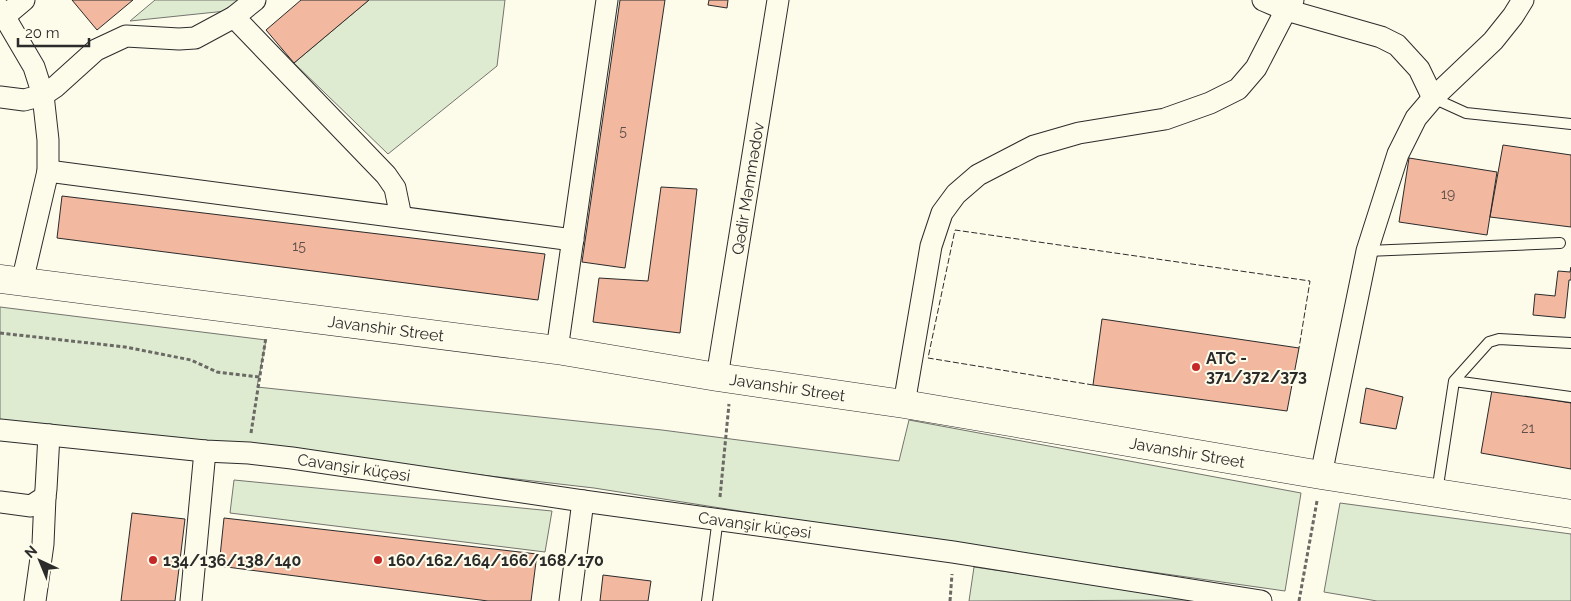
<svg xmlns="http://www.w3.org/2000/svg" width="1571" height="601" viewBox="0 0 1571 601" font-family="Raleway,sans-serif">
<rect width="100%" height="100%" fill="#fdfbea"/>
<path fill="#deebd1" stroke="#74746e" d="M155,0H239L226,11L130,21Z
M369,0H505L497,66L388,154L294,63Z
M0,307L266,340L257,387L662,430L899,461L909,420L1301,493L1285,591L891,535L594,488L264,450L0,424Z
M234,480L552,511L545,552L230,513Z
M1340,503L1571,534V601H1377L1324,592Z
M974,567L1202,600L969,601Z"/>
<path fill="#f2b8a0" stroke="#2b2b2b" d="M72,0H133L97,30Z
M301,0H369L294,63L266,30Z
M620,0H665L625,268L582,262Z
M709,0H728L727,8L708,5Z
M1503,145L1571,155V227L1490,217Z
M1409,158L1497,172L1487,235L1399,222Z
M661,187L697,189L680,333L593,322L599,278L648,281Z
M62,196L545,254L538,300L57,238Z
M1571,267V280H1569L1565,318L1533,315L1535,294L1555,296L1558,271L1570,272Z
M1102,319L1299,348L1287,411L1093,385Z
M1366,388L1403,397L1396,429L1360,423Z
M1492,390L1571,403V469L1481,453Z
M132,513L185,519L175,601H121Z
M224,518L537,554L531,601H488L219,566Z
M603,575L651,581L648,601H600Z"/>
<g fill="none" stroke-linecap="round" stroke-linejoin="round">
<defs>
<path id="lane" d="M1433,98L1466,113L1571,124
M1367,251L1560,243
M1454,381L1571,397
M1437,492L1454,381L1489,342L1499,339L1571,343
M707,601L718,518"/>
<g id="street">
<path d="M1263,0L1286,10L1381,37L1397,45L1419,69L1433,98"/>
<path d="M0,9L34,67L43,95L48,140V171L22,282"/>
<path d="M5,16L24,0"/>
<path d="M234,17L386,175L395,188L401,217"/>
<path d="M0,97L24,100L43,95L55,87L96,50L126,36L179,39L195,38L234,17L255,0"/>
<path d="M48,171L573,240"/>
<path d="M557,350L607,0"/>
<path id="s1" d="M717,377L778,0"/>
<path d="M904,404L931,246L942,213L956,194L978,175L1034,146L1079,133L1165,119L1210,103L1238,89L1256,68L1286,10L1293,0"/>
<path id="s2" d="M0,430L205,451L249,453L292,458L583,501L953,552L1261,601"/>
<path d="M1321,475L1367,251L1398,154L1416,118L1433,98L1493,41L1513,16L1523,0"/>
<path d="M0,502L31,506L45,497L46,489L49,435"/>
<path d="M35,601L43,544L45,497"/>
<path d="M191,601L205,451"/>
<path d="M570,601L583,501"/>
</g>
<g id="secondary">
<path id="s3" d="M0,279L557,350L717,377L904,404L1321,475L1571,514"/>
</g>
</defs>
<use href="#lane" stroke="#2b2b2b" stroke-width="12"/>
<use href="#street" stroke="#2b2b2b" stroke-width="23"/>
<use href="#secondary" stroke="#2b2b2b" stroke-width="29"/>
<path stroke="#6a6964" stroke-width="3" stroke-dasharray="4 2.5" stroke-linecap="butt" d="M0,333L125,347L191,360L217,372L259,377
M251,433L266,337
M720,497L729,404
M950,601L952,574
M1299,601L1317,501"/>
<use href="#lane" stroke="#fdfbea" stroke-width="10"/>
<use href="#street" stroke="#fdfbea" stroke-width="21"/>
<use href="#secondary" stroke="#fdfbea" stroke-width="28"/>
<path stroke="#2b2b2b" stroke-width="1" stroke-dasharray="6 2.5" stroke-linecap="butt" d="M1093,385L928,358L955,230L1310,281L1299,348"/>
</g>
<g fill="#c62828" stroke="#fdfbea" stroke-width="2">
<circle cx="1196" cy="367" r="5"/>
<circle cx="153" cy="560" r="5"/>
<circle cx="378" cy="560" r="5"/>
</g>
<g text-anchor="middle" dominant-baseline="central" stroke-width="4" stroke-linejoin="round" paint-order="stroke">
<g font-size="14" fill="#5d4e48">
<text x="623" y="131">5</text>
<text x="1448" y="194">19</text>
<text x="299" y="246">15</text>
<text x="1528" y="428">21</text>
</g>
<g font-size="16" fill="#2b2b2b" stroke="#fdfbea">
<text stroke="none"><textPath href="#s1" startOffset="191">Qədir Məmmədov</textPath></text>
<text stroke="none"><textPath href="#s3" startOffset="389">Javanshir Street</textPath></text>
<text stroke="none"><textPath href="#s3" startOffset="795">Javanshir Street</textPath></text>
<text stroke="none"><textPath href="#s3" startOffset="1200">Javanshir Street</textPath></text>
<text stroke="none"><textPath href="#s2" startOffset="356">Cavanşir küçəsi</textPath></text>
<text stroke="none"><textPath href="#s2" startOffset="761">Cavanşir küçəsi</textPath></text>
</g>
<g font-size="16" font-weight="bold" fill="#2b2b2b" stroke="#fdfbea" text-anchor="start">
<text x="1206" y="358">ATC -<tspan x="1206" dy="18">371/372/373</tspan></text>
<text x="163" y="560">134/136/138/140</text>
<text x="388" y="560">160/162/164/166/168/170</text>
</g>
</g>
<g transform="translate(40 561) rotate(316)" stroke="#fdfbea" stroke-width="4" paint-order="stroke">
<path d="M0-4L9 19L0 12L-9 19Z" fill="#2b2b2b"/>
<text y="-8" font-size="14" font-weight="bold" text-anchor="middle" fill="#2b2b2b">N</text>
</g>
<path d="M18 38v8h71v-8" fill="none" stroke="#2b2b2b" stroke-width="2.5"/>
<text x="25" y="38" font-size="15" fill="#2b2b2b" stroke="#fdfbea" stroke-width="4" paint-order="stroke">20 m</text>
</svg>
